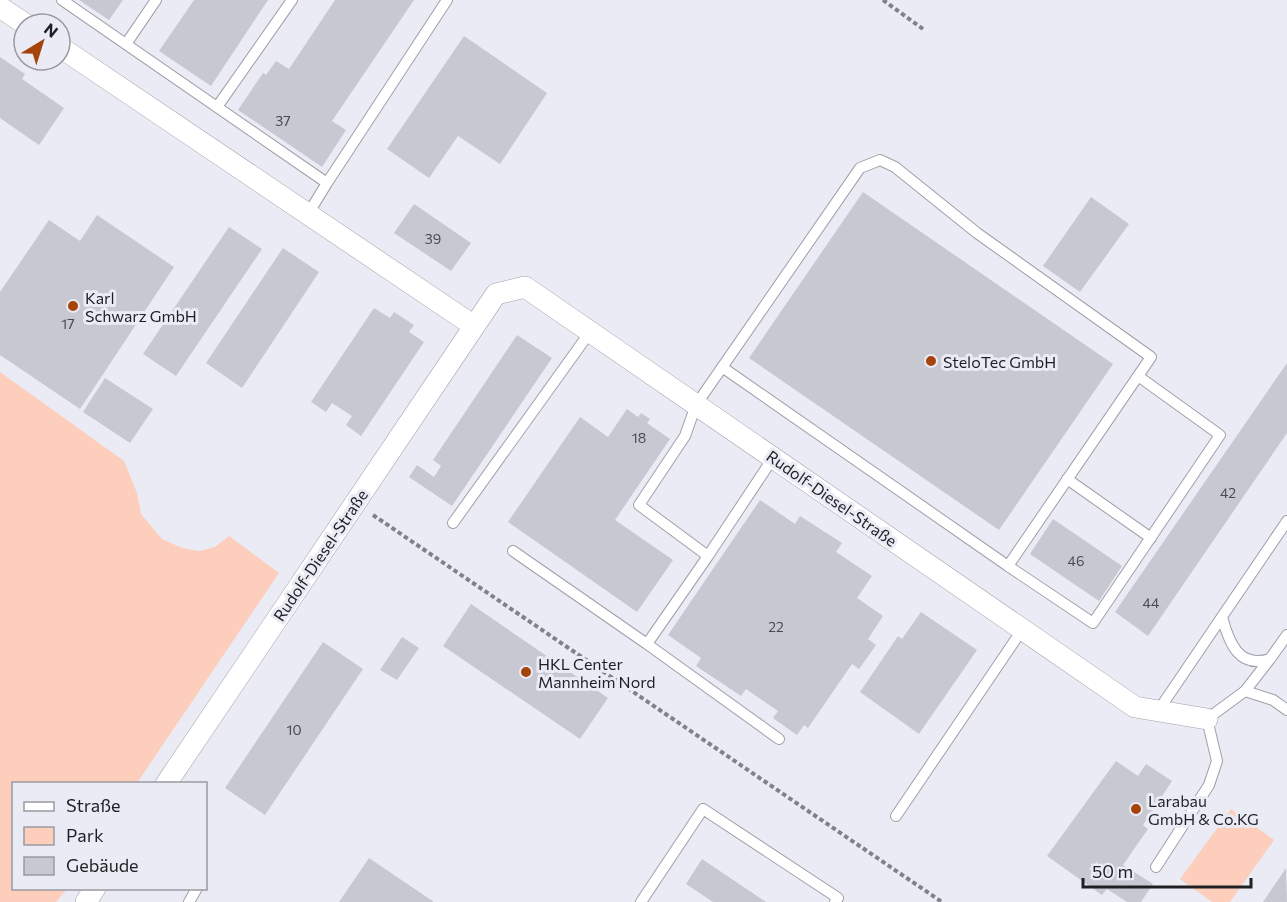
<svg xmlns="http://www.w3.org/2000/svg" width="1287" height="902" viewBox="0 0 1287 902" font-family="Commissioner,sans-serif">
<rect width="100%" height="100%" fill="#eaebf5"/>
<path fill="#fccebb" d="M0,372L124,461L137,493L141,514L162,539L182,548L199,551L215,547L229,536L279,573L137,783L14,784V888L67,889L56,902H0Z
M1231,809L1274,840L1230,902H1212L1180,879Z"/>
<path fill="#c7c8d1" d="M79,0H123L109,20Z
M194,0H268L211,86L159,51Z
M335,0H414L332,121L346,130L322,167L238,110L263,73L266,75L276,61L289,69Z
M464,36L547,93L500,164L458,136L429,178L387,149Z
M0,57L25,74L22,79L64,108L39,145L0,118Z
M863,192L1113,364L999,530L749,358Z
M1091,197L1129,224L1080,292L1043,266Z
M414,204L471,243L451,271L394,233Z
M97,215L174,267L80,409L0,355V292L49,220L80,241Z
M229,227L262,249L176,376L143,354Z
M283,248L319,272L242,388L206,363Z
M374,308L390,318L394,312L414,325L409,332L424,342L361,436L346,425L352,416L332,403L326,412L311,402Z
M517,335L552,358L452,506L409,477L417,465L434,477L441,466L433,460Z
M1287,363V433L1148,636L1115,612Z
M105,378L153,409L130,443L83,412Z
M627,409L638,417L641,413L650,419L647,423L670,439L615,520L673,560L637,612L508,522L580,417L608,437Z
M760,500L795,524L800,516L842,543L836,552L872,576L857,598L883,616L868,639L876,645L859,669L852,664L808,728L804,725L797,735L773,718L778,711L746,689L741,696L696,666L701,658L668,635Z
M1053,519L1122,566L1099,601L1030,554Z
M471,604L608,698L580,739L443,646Z
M921,612L977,650L919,734L860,692L898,636L902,639Z
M402,637L419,648L397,680L380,670Z
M323,642L363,669L265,815L225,788Z
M1116,761L1138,776L1146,764L1172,781L1143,825L1148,829L1123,865L1153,884L1141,902H1127L1107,889L1102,895L1047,856Z
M369,858L434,902H339Z
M702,859L766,902H713L686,884Z
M1286,868L1287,902H1263Z"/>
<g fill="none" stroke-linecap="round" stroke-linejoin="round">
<defs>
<path id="service" d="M62,0L327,183L308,214
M126,44L156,0
M217,107L292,0
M327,183L447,0
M1067,479L1151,538
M453,523L590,332
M513,551L647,644L708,556L639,505L685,436L696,405L860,168L880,160L895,167L977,233L1151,357L1008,566L722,367
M708,556L773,458
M1008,566L1093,623L1220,435L1138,376
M1222,617C1229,643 1239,669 1270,659L1287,635
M647,644L779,739
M1245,691L1273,700L1287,710
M1158,711L1287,521
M896,816L1022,630
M1156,867L1209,785L1217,761L1207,719L1245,691L1270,659
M189,902L197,888
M641,902L703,809L838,898L835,902"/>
<path id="minor" d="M0,7L25,24
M60,47L474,326
M166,784L496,294L525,287L1135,707L1207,719
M86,902L95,888"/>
</defs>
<use href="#service" stroke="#9fa0a9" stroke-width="12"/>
<use href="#minor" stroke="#9fa0a9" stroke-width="22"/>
<path stroke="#818288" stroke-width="4" stroke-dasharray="4.5 3" stroke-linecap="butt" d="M883,0L923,29
M373,515L942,902"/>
<use href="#service" stroke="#fff" stroke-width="10"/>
<use href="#minor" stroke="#fff" stroke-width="21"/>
</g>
<g fill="#a6430b" stroke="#eaebf5" stroke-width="2">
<circle cx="73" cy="306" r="6"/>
<circle cx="931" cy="361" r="6"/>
<circle cx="526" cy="672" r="6"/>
<circle cx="1136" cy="809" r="6"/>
</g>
<g text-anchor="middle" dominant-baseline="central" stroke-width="6" stroke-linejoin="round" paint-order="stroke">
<g font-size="14" fill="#494a4e">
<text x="283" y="120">37</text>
<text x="433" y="238">39</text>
<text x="68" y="323">17</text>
<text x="639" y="437">18</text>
<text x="1228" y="492">42</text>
<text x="1076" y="560">46</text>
<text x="1151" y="602">44</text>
<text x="776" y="626">22</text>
<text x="294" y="729">10</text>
</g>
<g font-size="16" fill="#1f2023" stroke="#eaebf5" text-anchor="start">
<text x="85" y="297">Karl<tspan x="85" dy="18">Schwarz GmbH</tspan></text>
<text x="943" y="361">SteloTec GmbH</text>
<text x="538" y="663">HKL Center<tspan x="538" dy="18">Mannheim Nord</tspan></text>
<text x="1148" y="800">Larabau<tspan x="1148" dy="18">GmbH &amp; Co.KG</tspan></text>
</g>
<g font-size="16" fill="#1f2023" stroke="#eaebf5">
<text transform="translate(832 498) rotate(35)">Rudolf-Diesel-Straße</text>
<text transform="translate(320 555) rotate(-56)">Rudolf-Diesel-Straße</text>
</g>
</g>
<rect x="12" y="782" width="195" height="108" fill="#eaebf5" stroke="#999aa1" stroke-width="1.5"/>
<rect x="24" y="802" width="30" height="9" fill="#ffffff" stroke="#999aa1" stroke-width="1.5"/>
<text x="66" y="812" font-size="18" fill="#1f2023">Straße</text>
<rect x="24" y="827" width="30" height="18" fill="#fccebb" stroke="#999aa1" stroke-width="1.5"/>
<text x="66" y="842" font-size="18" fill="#1f2023">Park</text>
<rect x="24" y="857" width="30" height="18" fill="#c7c8d1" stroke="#999aa1" stroke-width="1.5"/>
<text x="66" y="872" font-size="18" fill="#1f2023">Gebäude</text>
<g transform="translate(42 42) rotate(38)"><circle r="28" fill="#eaebf5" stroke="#999aa1" stroke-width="1.5"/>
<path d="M0-4.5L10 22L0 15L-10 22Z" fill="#a6430b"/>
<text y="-9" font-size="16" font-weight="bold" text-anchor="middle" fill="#1f2023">N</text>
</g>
<path d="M1083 878v9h168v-9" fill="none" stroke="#1f2023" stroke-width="3"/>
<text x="1092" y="878" font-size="18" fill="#1f2023" stroke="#eaebf5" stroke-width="4.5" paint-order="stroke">50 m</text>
</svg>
